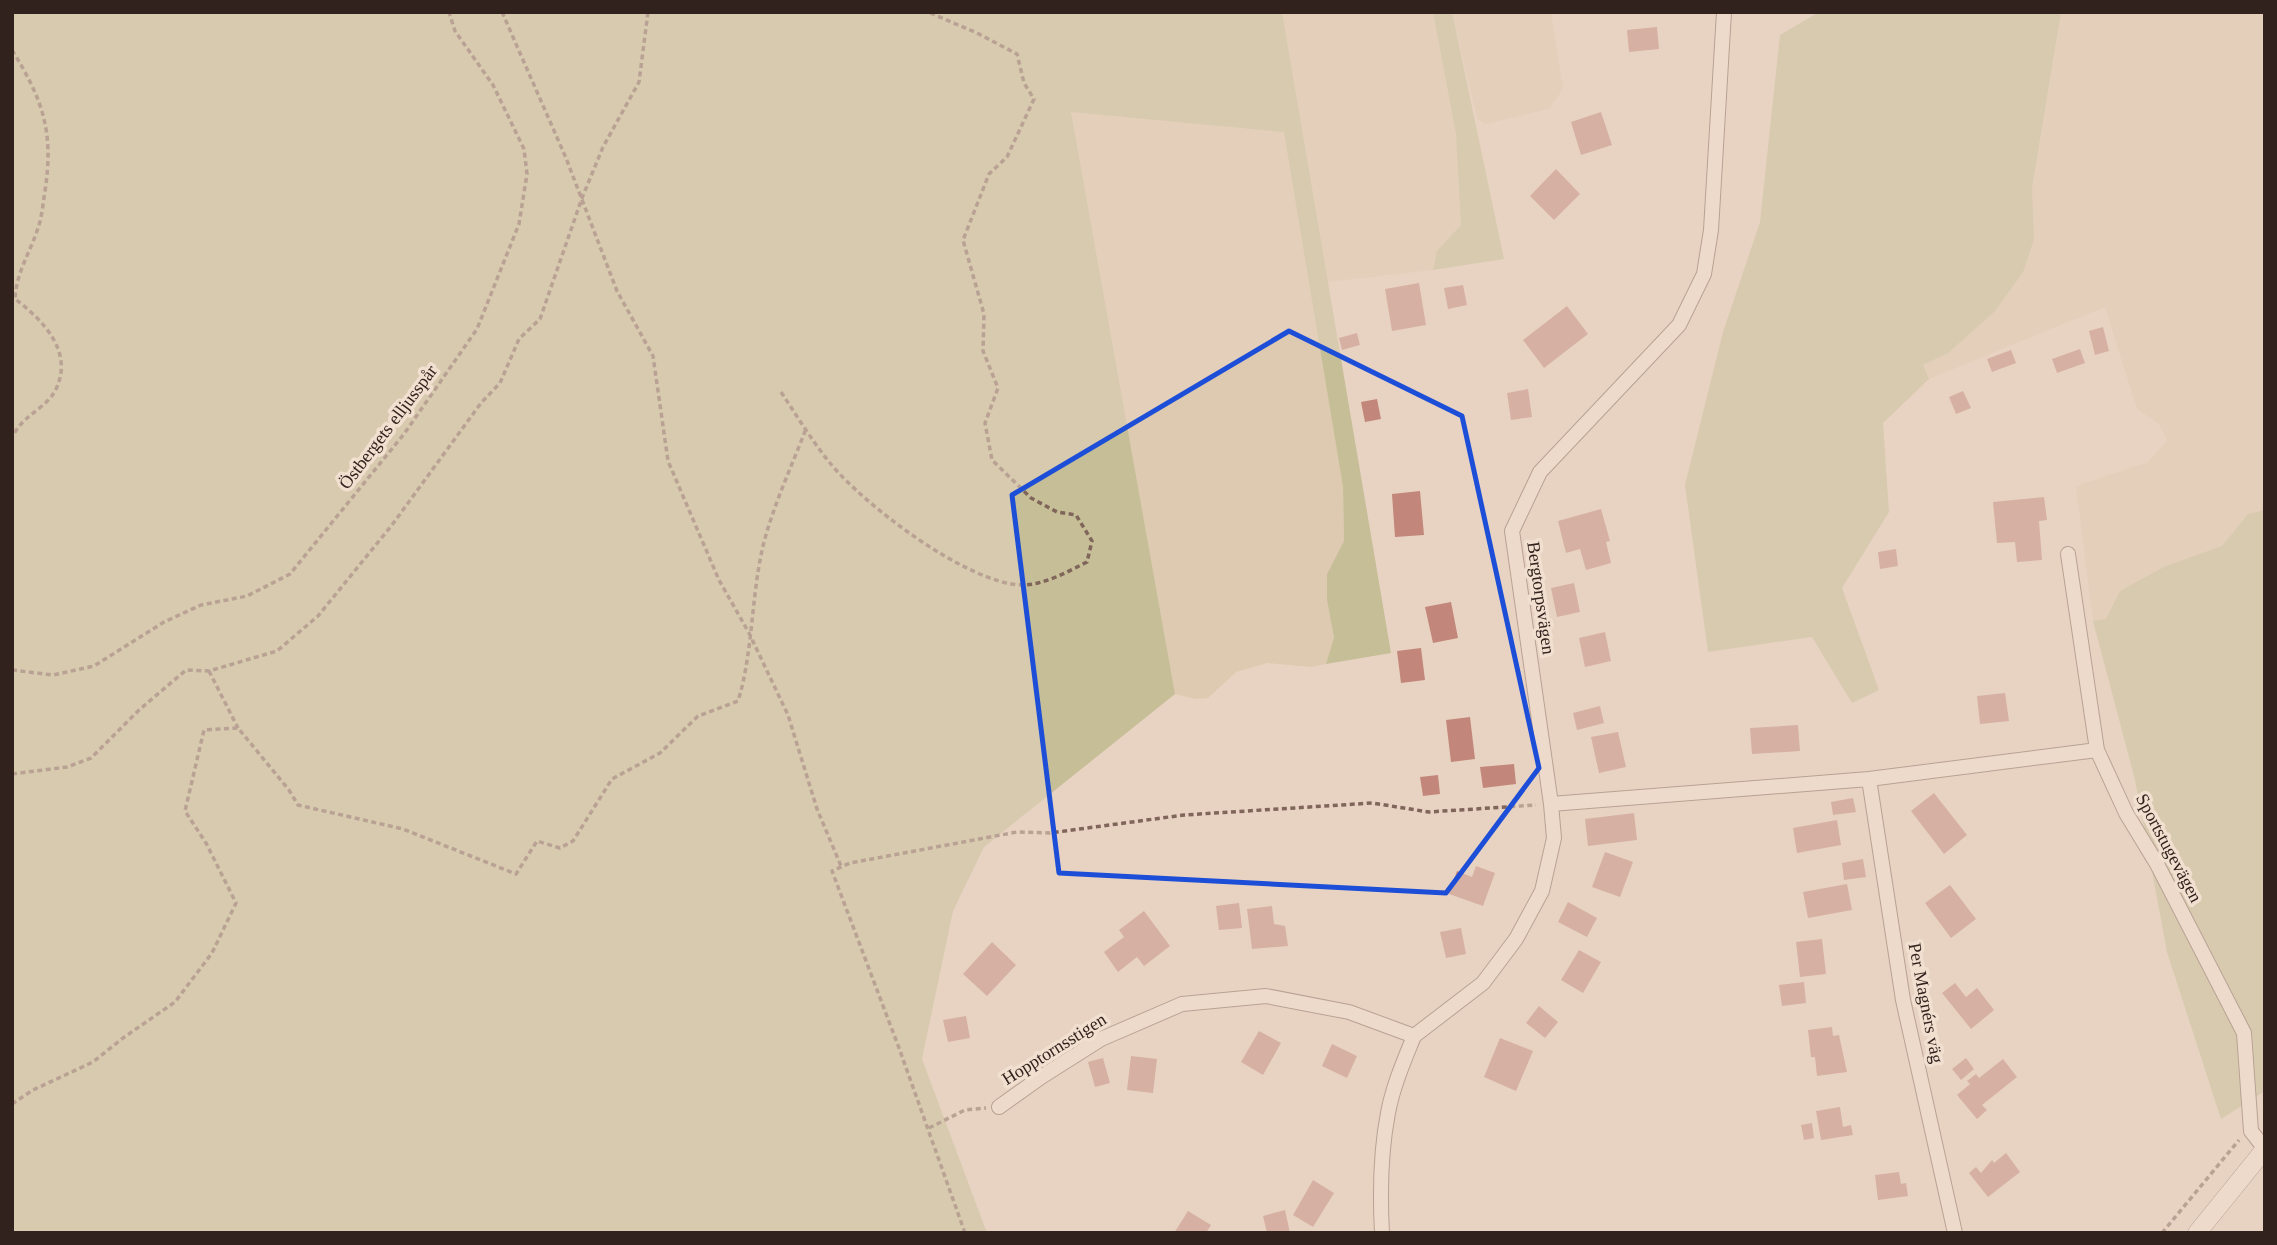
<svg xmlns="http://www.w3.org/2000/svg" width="2277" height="1245" viewBox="0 0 2277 1245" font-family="'Times New Roman',serif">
<rect width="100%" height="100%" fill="#e8d3c2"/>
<path fill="#ddcab0" d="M1282,12H1433L1456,134L1461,225L1437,251L1433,270L1327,282Z
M1452,12H1551L1563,89L1549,109L1485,124L1477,119Z
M2061,12H2265V510L2248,514L2222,546L2166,566L2106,619L2093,621L2076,486L2148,462L2167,440L2159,424L2137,409L2105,307L1929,379L1923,365L1948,353L2034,239L2032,188Z
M1071,112L1284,131L1343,487L1344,541L1327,574V600L1334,639L1326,664L1311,667L1267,663L1236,672L1208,698L1196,699L1175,694Z"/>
<path fill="#c5be97" d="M12,12H1282L1391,653L1326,664L1334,638L1327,600V574L1344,541L1343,487L1284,132L1071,112L1175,694L984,847L953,911L922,1059L987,1233H12Z
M1433,12H1452L1504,259L1433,270L1437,251L1461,225L1456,134Z
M1819,12H2061L2032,188L2034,239L2023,272L1995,311L1948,353L1923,365L1929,379L1883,423L1889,512L1842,588L1879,690L1852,703L1812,637L1708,652L1685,485L1723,332L1760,222L1780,35Z
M2265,510V1091L2221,1119L2167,952L2135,780L2093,621L2106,619L2120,591L2166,566L2222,546L2248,514Z"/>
<path fill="#c2867b" d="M1657,27L1659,49L1629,52L1627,30Z
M1601,112L1612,145L1581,155L1571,122Z
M1556,169L1580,194L1554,220L1530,196Z
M1419,283L1426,325L1392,331L1385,289Z
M1463,285L1467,305L1448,309L1444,288Z
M1567,306L1588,334L1544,368L1523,340Z
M2103,327L2109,351L2095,355L2089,331Z
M1357,333L1360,345L1342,350L1339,338Z
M2080,349L2085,363L2057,373L2052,359Z
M2011,350L2016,363L1992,372L1987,359Z
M1528,389L1532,417L1511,420L1507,393Z
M1963,391L1971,408L1956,414L1949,397Z
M1377,399L1381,419L1365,422L1361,402Z
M1420,491L1424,535L1395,537L1392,494Z
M2044,497L2047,520L2039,521L2042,560L2017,562L2015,542L1997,543L1993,502Z
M1601,509L1610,541L1606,542L1611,563L1586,570L1580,549L1566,553L1558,521Z
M1896,549L1898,566L1880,569L1878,552Z
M1574,583L1580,612L1557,617L1551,588Z
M1451,602L1458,638L1433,643L1425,607Z
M1605,632L1611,661L1585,667L1579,638Z
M1421,648L1425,680L1401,683L1397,651Z
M2005,693L2009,721L1980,724L1977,696Z
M1600,706L1604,723L1577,730L1573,713Z
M1470,717L1475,759L1451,762L1446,720Z
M1798,725L1800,751L1752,754L1750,728Z
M1618,732L1626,767L1599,773L1591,737Z
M1514,764L1516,784L1483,788L1480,767Z
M1438,775L1440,794L1423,796L1420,777Z
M1934,793L1967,835L1944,854L1911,811Z
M1853,798L1856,812L1833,815L1831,802Z
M1634,813L1637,840L1588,846L1585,819Z
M1837,820L1841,845L1797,853L1793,828Z
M1605,852L1633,862L1620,897L1592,887Z
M1863,859L1866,877L1844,880L1842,863Z
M1476,866L1495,873L1483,906L1449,894L1457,871L1472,877Z
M1847,884L1852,910L1808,918L1803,892Z
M1950,885L1976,919L1951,938L1925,903Z
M1568,902L1597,918L1587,937L1558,922Z
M1239,903L1242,928L1219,930L1216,906Z
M1272,906L1274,924L1285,926L1288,946L1252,949L1247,909Z
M1144,911L1170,946L1144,966L1137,957L1118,972L1104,952L1124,937L1119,930Z
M1461,928L1466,954L1446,958L1440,932Z
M1822,939L1826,974L1800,977L1796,942Z
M992,942L1016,965L987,996L963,974Z
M1579,950L1601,962L1583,993L1561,980Z
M1804,982L1806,1003L1782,1006L1779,985Z
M1955,983L1966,997L1977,988L1994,1010L1971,1029L1942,993Z
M1539,1006L1558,1022L1545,1038L1526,1023Z
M966,1016L970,1038L948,1042L943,1020Z
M1832,1027L1833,1036L1839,1035L1847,1072L1817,1076L1815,1057H1811L1808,1030Z
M1259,1031L1281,1043L1263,1075L1241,1062Z
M1500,1038L1533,1051L1516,1091L1484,1077Z
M1332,1044L1357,1056L1347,1078L1322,1066Z
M1131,1056L1157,1059L1153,1093L1127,1090Z
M1103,1058L1110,1083L1095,1087L1088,1062Z
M1966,1058L1974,1069L1961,1080L1952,1069Z
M2003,1059L2017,1077L1982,1105L1987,1110L1977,1119L1957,1095L1970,1084L1967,1081L1976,1074L1979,1078Z
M1840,1107L1843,1127L1851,1125L1853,1135L1821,1140L1816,1111Z
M1812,1123L1814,1138L1804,1140L1801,1125Z
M2006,1153L2020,1172L1988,1197L1969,1173L1976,1167L1981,1173L1992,1160L1994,1163Z
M1899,1172L1901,1184L1906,1183L1908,1196L1878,1200L1875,1175Z
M1313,1180L1334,1193L1313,1227L1293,1215Z
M1285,1210L1290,1233H1267L1263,1216Z
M1188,1211L1211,1225L1206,1233H1174Z"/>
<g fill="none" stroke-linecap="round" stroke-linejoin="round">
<defs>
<path id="minor" d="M2068,554L2097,750L2126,813L2157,864L2244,1033L2251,1131L2265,1149
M1869,779L1903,1000L1955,1233
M1551,804L1869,779L2097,750
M1414,1036L1483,983L1516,939L1542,891L1554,838L1551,804L1512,531L1540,472L1679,325L1704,274L1711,230L1724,12
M999,1107L1041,1077L1101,1039L1182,1004L1266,996L1349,1012L1414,1036
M1382,1233C1380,1196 1381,1149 1388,1113C1393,1086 1404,1061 1414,1036"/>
<path id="tertiary" d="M2197,1233L2265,1149"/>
</defs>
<use href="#minor" stroke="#80655b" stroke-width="16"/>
<use href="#tertiary" stroke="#80655b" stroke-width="19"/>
<path stroke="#80655b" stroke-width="3.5" stroke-dasharray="5 3.5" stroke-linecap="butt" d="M502,12L566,158L617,291L653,356L668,461L719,580L749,633L788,715L817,809L841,866
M12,50C43,100 54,132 45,191C43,203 42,217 38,228C30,253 16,273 15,299C43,320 74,352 56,389C50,402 36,410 26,419C20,424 16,431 12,436
M781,392C797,416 812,441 830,463C864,505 968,584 1022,585C1044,585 1067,572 1087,562L1092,541L1076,515L1057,512L1031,498L992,460L985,423L998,388L983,351L984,314L963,240L989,174L1007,157L1034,99L1024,83L1017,54L977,33L928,12
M12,670L53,675L94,666L164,622L201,605L247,596L290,574L404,434L477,329L519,224L527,174L524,149L493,85L455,31L449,12
M209,671L238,728
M12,774L67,767L91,758L139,710L186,670L209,671L277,651L318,616L392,525L481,403L500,383L519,339L540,319L582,198L603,147L639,82L648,12
M12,1104L33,1090L93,1062L123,1038L175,1002L212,953L236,903L206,843L185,811L204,730L238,728L289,790L298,805L403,829L516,874L537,841L560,848L573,841L612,779L660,753L698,716L738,701C753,653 751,597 763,546C772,509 792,465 806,429
M929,1128L965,1110L986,1108
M965,1233L899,1048L832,871L850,863L1017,832L1050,833L1184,815L1372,803L1429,812L1536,805
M2162,1233L2239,1140"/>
<use href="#minor" stroke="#f4e2d3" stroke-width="14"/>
<use href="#tertiary" stroke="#f4e2d3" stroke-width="18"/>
</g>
<path d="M0 0H2277V1245H0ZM1289,331L1462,416L1539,768L1446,893L1059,873L1012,495Z" fill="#e8d3c2" fill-opacity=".55" fill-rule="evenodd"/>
<path fill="none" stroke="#1d4ed8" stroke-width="5" stroke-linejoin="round" d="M1289,331L1462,416L1539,768L1446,893L1059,873L1012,495Z"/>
<g text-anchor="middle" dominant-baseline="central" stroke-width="7" stroke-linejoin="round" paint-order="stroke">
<g font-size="18" fill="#31221d" stroke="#f1dfd0">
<text transform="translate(388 427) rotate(-53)">Östbergets elljusspår</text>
<text transform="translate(1541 598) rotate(82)">Bergtorpsvägen</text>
<text transform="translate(2169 848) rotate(62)">Sportstugevägen</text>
<text transform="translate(1926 1003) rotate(79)">Per Magnérs väg</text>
<text transform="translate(1054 1049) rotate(-32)">Hopptornsstigen</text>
</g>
</g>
<rect width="2277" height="1245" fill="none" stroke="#31221d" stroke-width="28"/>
</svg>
